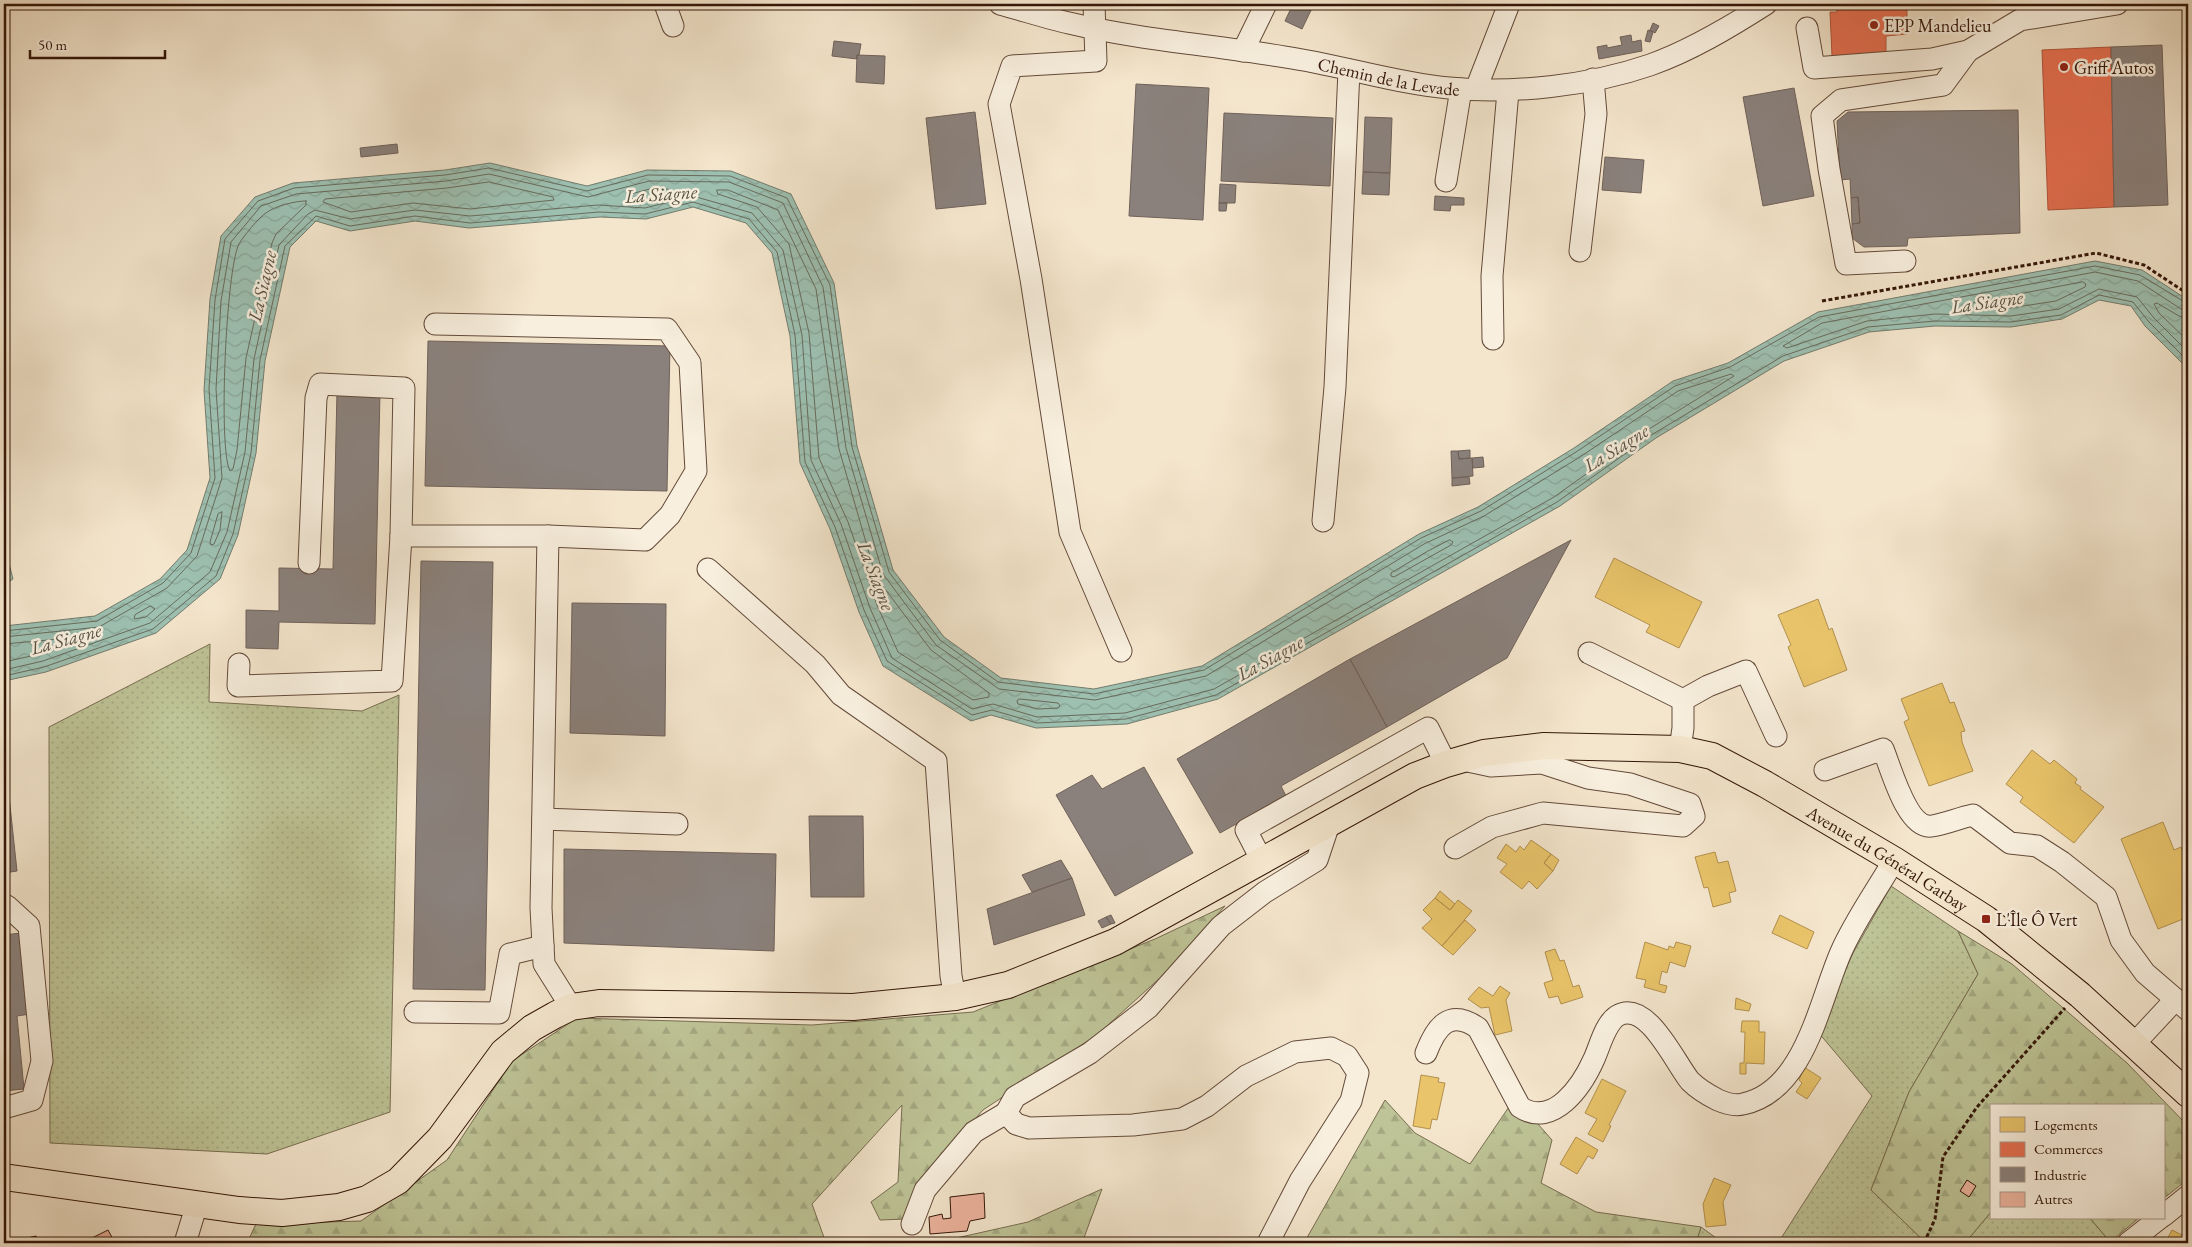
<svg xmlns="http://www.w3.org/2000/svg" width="2192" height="1247" viewBox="0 0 2192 1247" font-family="'EB Garamond',serif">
<defs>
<pattern id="grass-dots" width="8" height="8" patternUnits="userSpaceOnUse" patternTransform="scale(1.25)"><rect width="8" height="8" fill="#bec497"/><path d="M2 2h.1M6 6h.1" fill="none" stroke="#a4a881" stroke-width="1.8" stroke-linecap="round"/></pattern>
<pattern id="forest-firs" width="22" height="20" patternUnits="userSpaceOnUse" patternTransform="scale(1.25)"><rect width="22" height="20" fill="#bec497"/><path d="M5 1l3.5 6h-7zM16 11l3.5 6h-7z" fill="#a4a881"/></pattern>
<pattern id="water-waves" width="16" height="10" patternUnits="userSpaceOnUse" patternTransform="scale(1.25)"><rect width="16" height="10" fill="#9dc0b1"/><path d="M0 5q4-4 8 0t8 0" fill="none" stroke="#88a497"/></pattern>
</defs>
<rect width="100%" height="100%" fill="#f4e6cd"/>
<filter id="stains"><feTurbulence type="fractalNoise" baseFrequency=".004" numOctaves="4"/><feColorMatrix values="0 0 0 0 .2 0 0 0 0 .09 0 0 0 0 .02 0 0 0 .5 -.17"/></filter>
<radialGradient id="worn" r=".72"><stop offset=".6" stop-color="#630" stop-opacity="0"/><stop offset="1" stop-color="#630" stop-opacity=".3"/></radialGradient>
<path fill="url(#grass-dots)" stroke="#786d50" d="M210,644L209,702L362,711L399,695L390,1112L267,1154L50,1143L49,727Z
M1891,886L1958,931L1978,974L1909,1092L1871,1190L1926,1243H1778L1872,1096L1818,1032L1853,953Z
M1991,1212V1218H2090L2110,1242L1965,1243Z
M1701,1227L1723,1243H1696Z"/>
<path fill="url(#forest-firs)" stroke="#786d50" d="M1225,906L1161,977L1098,1034L983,1110L915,1187L906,1219L880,1220L871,1202L898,1182L902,1105L812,1204L826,1243H247L256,1224L361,1221L447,1160L512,1061L577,1018L812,1025L973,1012L1155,939Z
M1958,931L2012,964L2127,1063L2188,1126V1179L2163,1199V1106H1991V1212L1965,1243H1926L1871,1190L1909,1092L1978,974Z
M1515,1098L1552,1140L1541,1183L1596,1212L1701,1227L1696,1243H1304L1385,1100L1415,1133L1470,1164Z
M1102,1189L1082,1243H934L1028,1222Z
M2090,1218H2139L2110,1242Z"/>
<path fill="url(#water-waves)" stroke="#737c6d" d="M490,163L587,186L647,170L731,171L791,194L834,283L857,446L893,570L944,637L1001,678L1094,689L1202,666L1419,534L1478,507L1574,448L1673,381L1728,363L1818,312L2095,261L2142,270L2188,300V369L2145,326L2131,306L2099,300L2062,319L2011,327L1935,326L1869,332L1784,361L1656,438L1560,506L1218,699L1127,724L1036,728L991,715L971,721L883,666L859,612L830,529L800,463L790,336L772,253L746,223L693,207L646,219L600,217L469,228L415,221L350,231L316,221L290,247L265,361L256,453L238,535L220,579L156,633L46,672L4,681V626L95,616L160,579L187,550L210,478L204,390L210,299L221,236L255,197L293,183L445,170Z
M4,544L13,579L4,585Z"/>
<path fill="#e9c46a" stroke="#b2904d" d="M1614,558L1702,602L1679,648L1646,632L1650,625L1595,597Z
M1818,599L1829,630L1832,628L1847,670L1804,687L1788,647L1791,645L1778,615Z
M1942,683L1950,703L1954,702L1965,731L1961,732L1962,742L1973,771L1929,786L1904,722L1909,719L1901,699Z
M2032,750L2050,764L2054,760L2077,779L2075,783L2081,787L2080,789L2104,807L2074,843L2020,802L2023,797L2006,784Z
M2163,822L2174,850L2181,847L2188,868V917L2158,929L2121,839Z
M1531,840L1551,854L1544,863L1553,871L1537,889L1529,881L1522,889L1500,872L1507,864L1497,858L1506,844L1516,852L1520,846L1524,850Z
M1715,852L1718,863L1728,861L1736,891L1729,893L1731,902L1713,907L1708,887L1704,888L1695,857Z
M1551,854L1559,860L1553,871L1544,863Z
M1440,891L1455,904L1450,910L1435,898Z
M1435,898L1450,910L1458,900L1472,911L1442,946L1422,928L1432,919L1423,910Z
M1780,915L1814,932L1807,949L1772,933Z
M1465,920L1476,930L1453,955L1442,946Z
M1645,942L1668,950L1669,946L1674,948L1676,942L1691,946L1685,967L1670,962L1667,973L1662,971L1659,984L1667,986L1665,993L1644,987L1646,980L1636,978Z
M1555,949L1560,961L1564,960L1573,987L1579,985L1583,997L1561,1004L1558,996L1549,998L1544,983L1553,980L1545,952Z
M1500,986L1510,993L1506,1000L1512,1031L1495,1035L1489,1007L1481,1008L1468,999L1479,987L1493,996Z
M1736,998L1751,1004L1749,1011L1735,1009Z
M1742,1021H1759V1032H1765L1764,1064L1746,1063V1074H1740V1063H1744L1745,1032H1741Z
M1804,1067L1821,1078L1807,1099L1796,1092L1802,1083L1799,1080Z
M1421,1075L1439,1078L1438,1082L1445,1083L1437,1120L1432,1119L1430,1129L1413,1126Z
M1602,1079L1626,1091L1609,1125L1611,1126L1603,1142L1588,1134L1597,1119L1585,1113Z
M1576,1137L1598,1150L1593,1159L1588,1156L1577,1174L1560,1164Z
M1714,1178L1731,1185L1723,1202L1726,1225L1706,1227L1703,1204Z
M2172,1230L2188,1238V1243H2165Z"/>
<path fill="#e76f51" stroke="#b1543b" d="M1837,4H1907V34L1886,36V55L1832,56L1830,12H1837Z
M2111,47L2114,207L2048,210L2042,50Z"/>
<path fill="#8a817c" stroke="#706159" d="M1293,4H1314L1302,29L1285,21Z
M1653,23L1659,26L1655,33L1650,30Z
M1648,30L1653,32L1650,42L1645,41Z
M1631,35L1632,42L1641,40L1642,51L1599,59L1597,47L1607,45V48L1622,45L1620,37Z
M834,41L861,44L859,55H857V59L832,56Z
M2162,45L2168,205L2114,207L2111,47Z
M857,55L885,56L884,84L856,82Z
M1136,84L1209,88L1203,220L1129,216Z
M1794,88L1814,196L1763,206L1743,97Z
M2018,110L2020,233L1908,238L1907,246L1864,247L1852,238V224L1860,223L1858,197L1851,198L1850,179L1840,180L1837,121L1848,112Z
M975,112L986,204L936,209L926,118Z
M1224,113L1333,118L1330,186L1221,181Z
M1365,117L1392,118L1390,173L1363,172Z
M397,144L398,153L361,157L360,148Z
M1605,157L1644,160L1641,193L1602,190Z
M1363,172L1390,173L1389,195L1362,194Z
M1220,184L1236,185L1235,203H1219Z
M1435,196L1464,198V205H1451L1450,211L1434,210Z
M1858,197L1860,223L1852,224L1851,198Z
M1219,203H1227L1226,211H1219Z
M428,341L670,346L667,491L425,486Z
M337,391L380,392L375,624L279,622L278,649L246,648V610L279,611V568L333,569Z
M1470,450V458L1459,459L1458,451Z
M1451,451H1458L1459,459L1472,458L1473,476L1452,478Z
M1483,457L1484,467L1473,468L1472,458Z
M1469,477L1470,484L1452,486V478Z
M1571,540L1507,658L1387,727L1350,659Z
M421,561L493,562L485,990L413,989Z
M572,603L666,604L665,736L570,733Z
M1350,659L1387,727L1281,786L1286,796L1220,833L1177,759Z
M1144,767L1193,853L1115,896L1056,795L1092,775L1102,789Z
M4,768H6L17,871L4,873Z
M809,816H863L864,897H811Z
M564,849L776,854L774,951L564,943Z
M1061,860L1072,878L1032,892L1022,875Z
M1072,878L1085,915L994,945L987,909Z
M1111,915L1115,923L1111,924L1106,917Z
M1106,917L1111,924L1102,928L1098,921Z
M21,933L30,1014L17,1016L24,1089L4,1091V935Z"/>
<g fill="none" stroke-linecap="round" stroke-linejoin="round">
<path stroke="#686b5c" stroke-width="1" d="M489,182L553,197L554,200L470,209L413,203L351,212L323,202L325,199L447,188Z
M650,189H668L670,192L644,200L626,198L628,195Z
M717,190H728L778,210L816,289L839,449L876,577L931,650L989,693V697L973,700L898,652L877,605L848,522L819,458L809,333L789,244L757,207L718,194Z
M306,201V205L276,234L272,243L246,358L237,450L233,469L230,471C218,449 226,269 239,244C242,238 260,216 266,213C275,206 295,201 306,201Z
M2083,282L2086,284L2085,287L2056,301L2010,308H1973L1971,306L1973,303Z
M2188,310L2181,309L2138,281L2095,272L1822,323L1783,346L1787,348L1867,321L1935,314L2011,316L2059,309L2099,289L2137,297L2154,318L2188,352
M2188,318L2179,316L2157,303L2154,304L2159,313L2188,341
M222,512L220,530L214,544L211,545L210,542L218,514Z
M1450,540L1453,542L1451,545L1394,577L1391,576V573L1428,551Z
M151,606L155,609L146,617L134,619L135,615Z
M4,631L97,621L163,583L191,553L215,478L209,389L215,300L225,239L258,201L294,188L445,175L489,168L587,191L648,175L730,176L787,198L830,285L852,447L889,572L940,640L998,682L1094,694L1204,670L1421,538L1481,511L1576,452L1675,386L1730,367L1819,317L2095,266L2140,275L2188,304
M4,637L99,627L167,588L197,556L222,478L216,389L221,301L231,242L261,206L296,194L446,181L489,174L588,197L649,181L729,182L783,203L823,287L846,448L883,574L936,645L999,689L1095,700L1206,676L1424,544L1484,516L1580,457L1678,391L1731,374L1734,376L1649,429L1554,497L1214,689L1125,713L1037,717L993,704L972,709L892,658L870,608L841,524L811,460L802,335L783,250L752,213L693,196L645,208L598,205L470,216L415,210L350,219L315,210L308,214L279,245L254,359L245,452L227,532L210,572L150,623L43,661L4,670
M4,644L71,638L74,640L40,654L4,662
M4,676L44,667L153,629L216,576L233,534L251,453L260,360L285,246L316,216L350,226L415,216L470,223L599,212L645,214L693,202L749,219L777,252L795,335L805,462L835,527L864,610L887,661L972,715L992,710L1037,723L1126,719L1216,695L1557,502L1653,434L1783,356L1868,327L1935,321L2011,322L2061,315L2099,295L2133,302L2149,322L2188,361
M1020,699L1058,703L1060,706L1058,708L1038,709L1018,704L1017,701Z"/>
</g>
<path fill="#ecb39d" stroke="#331608" d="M1967,1180L1976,1186L1969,1197L1960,1191Z
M984,1193L985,1218L970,1221L967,1231L930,1234L929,1217L942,1214L943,1219L951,1218L950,1197Z
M108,1230L115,1243H82Z
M36,1236L39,1243H4Z"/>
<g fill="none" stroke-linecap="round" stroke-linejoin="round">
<defs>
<g id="minor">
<path d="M665,4L673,26"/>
<path id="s1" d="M1000,4C1023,10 1046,18 1069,23C1140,40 1213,45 1285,57C1340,65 1394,83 1449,88C1513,94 1589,86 1650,65C1690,51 1730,27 1766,4"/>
<path d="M1094,4L1096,61L1012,66L999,104L1031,279L1070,532L1121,651"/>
<path d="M1807,28L1814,68L1932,59L1968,51L2020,20L2117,4"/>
<path d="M1243,51L1266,4"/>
<path d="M1476,89L1509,4"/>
<path d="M1446,181L1461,89"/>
<path d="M1580,251L1596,114L1593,79"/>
<path d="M1905,261L1846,264L1829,169L1822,116L1841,100L1943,85L1968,51"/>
<path d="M435,324L667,329L690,363L696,471L670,515L645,540L548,536"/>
<path d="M1493,339L1492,276L1508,91"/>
<path d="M1323,521L1335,387L1349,70"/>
<path d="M309,563L316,398L320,384L404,388L401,536"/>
<path d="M708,569L815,664L841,695L936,761L951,976L955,997"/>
<path d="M1589,653L1683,700"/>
<path d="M239,664L238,686L392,681L401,536H548L541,908L544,964L571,1007"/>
<path d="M1680,749L1683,728V700L1708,686L1746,671L1776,736"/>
<path d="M1825,770L1883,749C1891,768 1907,830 1932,826C1945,824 1959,818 1973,815L2010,843L2037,846L2062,862L2106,897L2121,940L2145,973L2188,1010"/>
<path d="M543,819L677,824"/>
<path d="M1455,848L1492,827L1543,813L1683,826L1694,816L1690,804L1630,784L1588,778L1542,763L1491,766L1463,760"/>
<path d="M1261,859L1246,830L1428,728L1446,764"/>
<path d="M4,906H7L29,926L42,1061L32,1100L4,1108"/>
<path d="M415,1012L499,1013L510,954L543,946"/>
<path d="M2134,1044L2175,1000"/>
<path d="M1426,1053C1436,1027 1449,1008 1478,1028L1520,1107C1553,1129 1582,1086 1594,1059C1600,1046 1605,1024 1617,1016C1647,998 1675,1063 1690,1081C1698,1089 1708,1095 1718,1100C1725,1103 1736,1106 1743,1104C1805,1091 1819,1002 1841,952C1855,920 1877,890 1894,860"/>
<path d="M2163,1216L2188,1196"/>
<path d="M912,1224L925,1190L974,1132L1006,1113"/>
<path d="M185,1243L197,1204"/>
<path d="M1268,1243L1300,1181L1351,1101L1358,1073L1347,1056L1331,1048L1295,1052L1246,1076L1207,1106L1182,1119L1133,1125L1029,1128L1016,1124L1006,1113L1015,1097L1090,1053L1148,1008L1221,926L1265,892L1317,860L1329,824"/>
<path d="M2128,1243L2160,1218"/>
</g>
<g id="major">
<path id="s2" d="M4,1177L239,1210L282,1213L339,1207L367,1199L398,1181L440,1138L503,1052L532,1028L555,1015L571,1007L599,1003L853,1007L955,997L1008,985L1115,942L1415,776L1446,764L1484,753L1544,746L1680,749L1712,756L1765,784L1894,860L1986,919L2080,995L2188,1094"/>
</g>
</defs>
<use href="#minor" stroke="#634a39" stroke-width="23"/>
<use href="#major" stroke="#331608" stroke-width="28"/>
<path stroke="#331608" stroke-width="3" stroke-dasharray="4 2.5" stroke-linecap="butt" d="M1822,301L2096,253L2144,265L2188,294
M1924,1243L1935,1219L1943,1157L1977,1107L2065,1008"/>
<use href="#minor" stroke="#f8efde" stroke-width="21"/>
<use href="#major" stroke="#f4e6cd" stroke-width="26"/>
</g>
<g fill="#8f2418" stroke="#f8efde" stroke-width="2">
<circle cx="1874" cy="25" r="5"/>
<circle cx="2064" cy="67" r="5"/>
<rect x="1981" y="914" width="10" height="10" rx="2.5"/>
</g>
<g text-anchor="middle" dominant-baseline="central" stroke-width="5" stroke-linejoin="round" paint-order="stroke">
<g font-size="18" fill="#331608" stroke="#f8efde" text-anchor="start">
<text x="1884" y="25">EPP Mandelieu</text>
<text x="2074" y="67">Griff Autos</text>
<text x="1996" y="919">L'Île Ô Vert</text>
</g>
<g font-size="18" fill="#331608" stroke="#f8efde">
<text stroke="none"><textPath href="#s1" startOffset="396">Chemin de la Levade</textPath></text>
<text stroke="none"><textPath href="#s2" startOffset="2054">Avenue du Général Garbay</textPath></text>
</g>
<g font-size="19" font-style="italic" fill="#585243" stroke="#f8efde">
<text transform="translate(661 194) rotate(-4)">La Siagne</text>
<text transform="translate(262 286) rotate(-77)">La Siagne</text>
<text transform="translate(1987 302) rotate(-8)">La Siagne</text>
<text transform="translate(1616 448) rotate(-32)">La Siagne</text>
<text transform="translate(876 576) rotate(69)">La Siagne</text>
<text transform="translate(66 639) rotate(-15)">La Siagne</text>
<text transform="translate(1270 658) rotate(-29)">La Siagne</text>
</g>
</g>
<rect width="2192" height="1247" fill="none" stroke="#f4e6cd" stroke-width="20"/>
<rect x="5" y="5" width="2182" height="1237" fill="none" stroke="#331608" stroke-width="2.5"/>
<rect x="10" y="10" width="2172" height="1227" fill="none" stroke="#331608"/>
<rect x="1990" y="1104" width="175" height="115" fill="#f8efde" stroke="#a99888"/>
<rect x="2000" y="1117" width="25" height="15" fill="#e9c46a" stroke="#a99888"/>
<text x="2034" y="1130" font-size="15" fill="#331608">Logements</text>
<rect x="2000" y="1142" width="25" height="15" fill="#e76f51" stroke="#a99888"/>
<text x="2034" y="1154" font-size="15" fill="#331608">Commerces</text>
<rect x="2000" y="1167" width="25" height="15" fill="#8a817c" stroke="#a99888"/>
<text x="2034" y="1180" font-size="15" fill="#331608">Industrie</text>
<rect x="2000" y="1192" width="25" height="15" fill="#ecb39d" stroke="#a99888"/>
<text x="2034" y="1204" font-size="15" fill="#331608">Autres</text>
<path d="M30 50v8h135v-8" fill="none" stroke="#331608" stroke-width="2.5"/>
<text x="38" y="50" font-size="15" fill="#331608" stroke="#f8efde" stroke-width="4" paint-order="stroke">50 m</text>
<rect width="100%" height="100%" filter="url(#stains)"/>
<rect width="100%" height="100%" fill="url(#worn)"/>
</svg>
